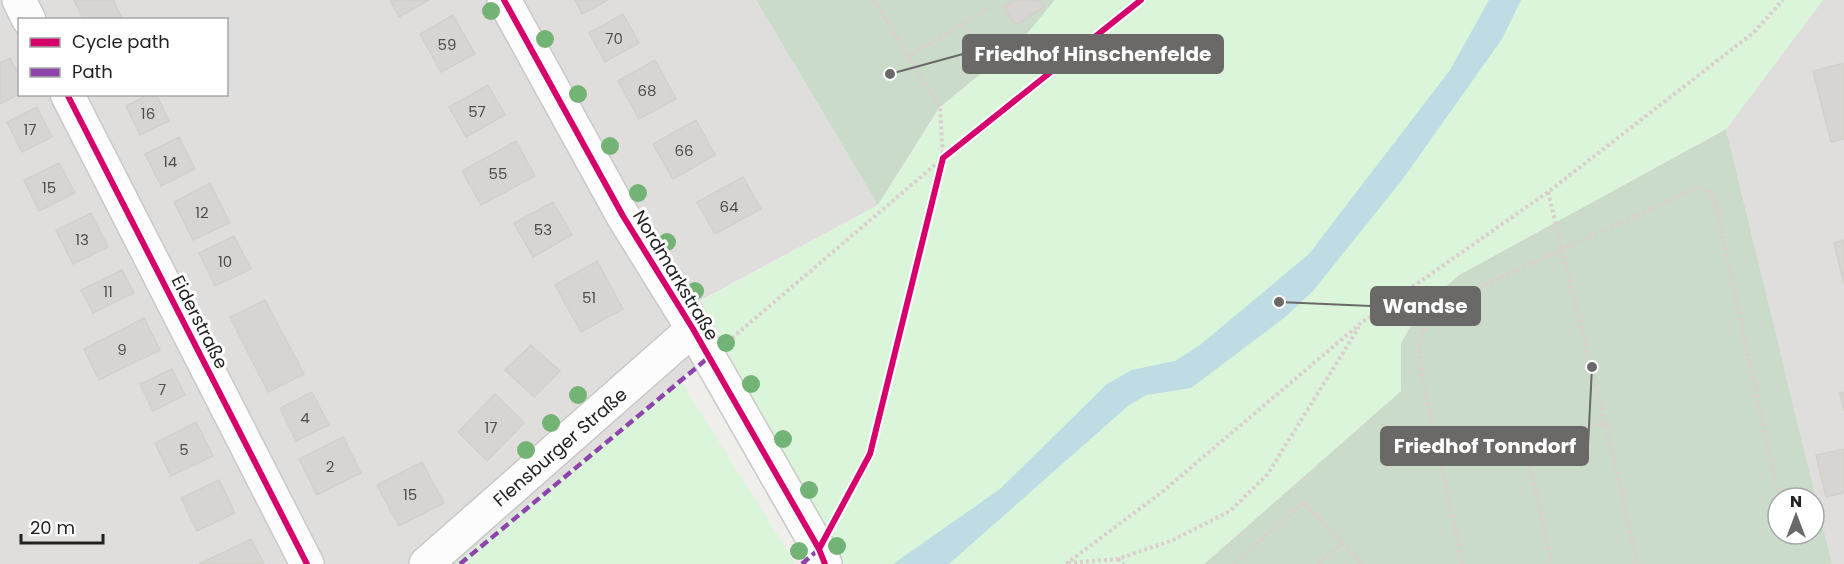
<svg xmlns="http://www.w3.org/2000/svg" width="1844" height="564" viewBox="0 0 1844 564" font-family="Poppins,sans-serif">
<rect width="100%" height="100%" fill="#f0eeeb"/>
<path fill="#dfdedc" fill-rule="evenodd" d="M0,0H756L878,205L701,300L722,339L680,380L455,564H0ZM20,20H226V94H20Z
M1823,0H1844V564H1832L1726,129Z"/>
<path fill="#cadbca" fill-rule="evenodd" d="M756,0H1055L1022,40L939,108L878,205Z
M1726,129L1832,564H1204L1401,391V343L1420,309L1459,275ZM1778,498H1814V534H1778Z"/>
<path fill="#daf5da" d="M1055,0H1823L1726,129L1459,275L1420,309L1401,343V391L1204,564H840L701,301L878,205L940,108L1022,40Z
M680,380L791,556L794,564H455Z"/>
<path fill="#bfdbe3" d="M1489,0H1521L1502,39L1402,180L1313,291L1284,318L1191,388L1146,395L1128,406L949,564H893L1000,489L1107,384L1132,370L1175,361L1200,345L1309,254L1450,70Z"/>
<path fill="#d7d4d2" stroke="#d3d0cc" stroke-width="1.5" d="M74,0H113L122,18L84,20Z
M390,0H429L399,17Z
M575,0H608L582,14Z
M1015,0H1040L1044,7L1016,25L1004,7Z
M623,14L639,43L605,62L589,33Z
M453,15L475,54L441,72L420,34Z
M10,58L20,77V94L0,104V63Z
M655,60L676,99L639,119L618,81Z
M1844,63V139L1831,142L1813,71Z
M488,85L505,115L466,137L449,107Z
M149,94H156L169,121L140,135L126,106Z
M37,107L52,137L22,152L7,122Z
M696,120L715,155L673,179L653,144Z
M179,137L195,169L161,186L145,154Z
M516,141L535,176L481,205L462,171Z
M59,163L75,193L39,211L24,180Z
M743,177L761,209L715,234L697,202Z
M210,183L230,223L193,240L174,202Z
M553,202L572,235L533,257L514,223Z
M91,213L108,247L73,264L56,230Z
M234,236L251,269L215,286L199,253Z
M1844,240V284L1834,243Z
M597,261L623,309L581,332L555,285Z
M122,270L134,293L93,313L81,290Z
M265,300L304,374L268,392L230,317Z
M144,318L160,350L99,380L84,349Z
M531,345L560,371L534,397L505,370Z
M172,369L185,395L153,411L140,384Z
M312,392L329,425L296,441L280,408Z
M1844,392V411L1840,393Z
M495,394L524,423L487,461L458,432Z
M196,422L213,456L171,476L155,443Z
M343,437L361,473L317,495L299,459Z
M1844,449V493L1826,497L1816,455Z
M422,462L444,503L399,526L377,485Z
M219,480L235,513L197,531L181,498Z
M251,539L264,564H199Z"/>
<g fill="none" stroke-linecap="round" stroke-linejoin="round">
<defs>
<path id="street" d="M19,0L29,20
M504,0L623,216L693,329L819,549L825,564
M67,94L307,564
M426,564L693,329"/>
</defs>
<use href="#street" stroke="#c9c8c7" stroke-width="36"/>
<path stroke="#dccecd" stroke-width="4" stroke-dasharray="3 3" stroke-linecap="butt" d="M908,57L990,7
M1548,192L1605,423L1638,564
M732,338L943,158L940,108L874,0
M1524,441L1552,564
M1442,460L1605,423
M835,519L870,454L943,158L1141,0
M1118,559L1124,564
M1068,563L1118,559L1173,540L1230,511L1267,475L1359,327
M1066,564L1162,492L1361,323L1548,192L1753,33L1783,0
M1234,564L1304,502L1362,564
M1318,564L1342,543
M1463,564L1419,363V338L1433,315L1452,300L1698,187L1709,190L1715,202L1779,498"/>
<use href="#street" stroke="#fdfcfc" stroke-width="33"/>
<path stroke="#8e44ad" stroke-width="4.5" stroke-dasharray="9 4.5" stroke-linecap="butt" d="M460,564L708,358
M802,564L819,549"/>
<defs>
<path id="cycleway" d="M504,0L623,216L693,329L819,549L825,564
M67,94L307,564
M819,549L870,454L943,158L1141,0"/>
</defs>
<use href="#cycleway" stroke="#fff" stroke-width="10"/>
<use href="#cycleway" stroke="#d6006c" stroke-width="6"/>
</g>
<g fill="#73b476">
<circle cx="491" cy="11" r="9"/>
<circle cx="545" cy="39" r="9"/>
<circle cx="578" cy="94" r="9"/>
<circle cx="610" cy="146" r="9"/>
<circle cx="638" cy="193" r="9"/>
<circle cx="667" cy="242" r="9"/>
<circle cx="695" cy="291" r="9"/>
<circle cx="726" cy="343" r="9"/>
<circle cx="751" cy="384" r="9"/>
<circle cx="578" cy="395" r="9"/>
<circle cx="551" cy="423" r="9"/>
<circle cx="783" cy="439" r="9"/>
<circle cx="526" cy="450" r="9"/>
<circle cx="809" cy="490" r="9"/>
<circle cx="837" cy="546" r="9"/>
<circle cx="799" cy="551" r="9"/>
</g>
<g text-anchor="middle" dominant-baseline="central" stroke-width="6" stroke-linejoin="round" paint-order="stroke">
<g font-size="15" fill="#4f4e4e">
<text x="614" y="38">70</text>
<text x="447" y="44">59</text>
<text x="647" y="90">68</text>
<text x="477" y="111">57</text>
<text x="148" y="113">16</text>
<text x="30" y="129">17</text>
<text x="684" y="150">66</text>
<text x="170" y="161">14</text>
<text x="498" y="173">55</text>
<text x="49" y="187">15</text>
<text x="729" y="206">64</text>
<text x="202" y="212">12</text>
<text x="543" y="229">53</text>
<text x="82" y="239">13</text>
<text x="225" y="261">10</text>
<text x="108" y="291">11</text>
<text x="589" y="297">51</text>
<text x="122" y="349">9</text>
<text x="162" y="389">7</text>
<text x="305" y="417">4</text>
<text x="491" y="427">17</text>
<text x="184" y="449">5</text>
<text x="330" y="466">2</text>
<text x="410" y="494">15</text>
</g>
<g font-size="18" fill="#222" stroke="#fff">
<text transform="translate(676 275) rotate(59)">Nordmarkstraße</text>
<text transform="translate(200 322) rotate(63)">Eiderstraße</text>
<text transform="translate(560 447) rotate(-41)">Flensburger Straße</text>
</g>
</g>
<path fill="none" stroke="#6a6968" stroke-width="2" d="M890 74L963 54M1279 302L1371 306M1592 367L1588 446"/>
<g fill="#6a6968" stroke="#fff" stroke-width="2">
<circle cx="890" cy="74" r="6"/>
<circle cx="1279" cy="302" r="6"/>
<circle cx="1592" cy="367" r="6"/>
</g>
<g fill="#6a6968" stroke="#6a6968" stroke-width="2">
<rect x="963" y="35" width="260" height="38" rx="6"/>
<rect x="1371" y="287" width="109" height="38" rx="6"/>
<rect x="1381" y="427" width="207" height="38" rx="6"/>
</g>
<g font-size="20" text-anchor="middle" font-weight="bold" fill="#fff">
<text x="1093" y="61">Friedhof Hinschenfelde</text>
<text x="1425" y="313">Wandse</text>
<text x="1485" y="453">Friedhof Tonndorf</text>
</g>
<rect x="18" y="18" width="210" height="78" fill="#ffffff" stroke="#a7a7a7" stroke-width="1.5"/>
<rect x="30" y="38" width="30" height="9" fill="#d6006c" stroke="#a7a7a7" stroke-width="1.5"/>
<text x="72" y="48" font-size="18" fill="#222222">Cycle path</text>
<rect x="30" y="68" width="30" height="9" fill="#8e44ad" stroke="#a7a7a7" stroke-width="1.5"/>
<text x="72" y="78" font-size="18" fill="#222222">Path</text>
<g transform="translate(1796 516)"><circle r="28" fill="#ffffff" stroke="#a7a7a7" stroke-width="1.5"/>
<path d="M0-4.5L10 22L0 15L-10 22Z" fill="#6a6968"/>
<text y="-9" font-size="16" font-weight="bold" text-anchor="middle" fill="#222222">N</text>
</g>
<path d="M21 534v9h82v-9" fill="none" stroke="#222222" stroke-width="3"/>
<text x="30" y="534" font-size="18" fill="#222222" stroke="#ffffff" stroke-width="4.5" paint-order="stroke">20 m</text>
</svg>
